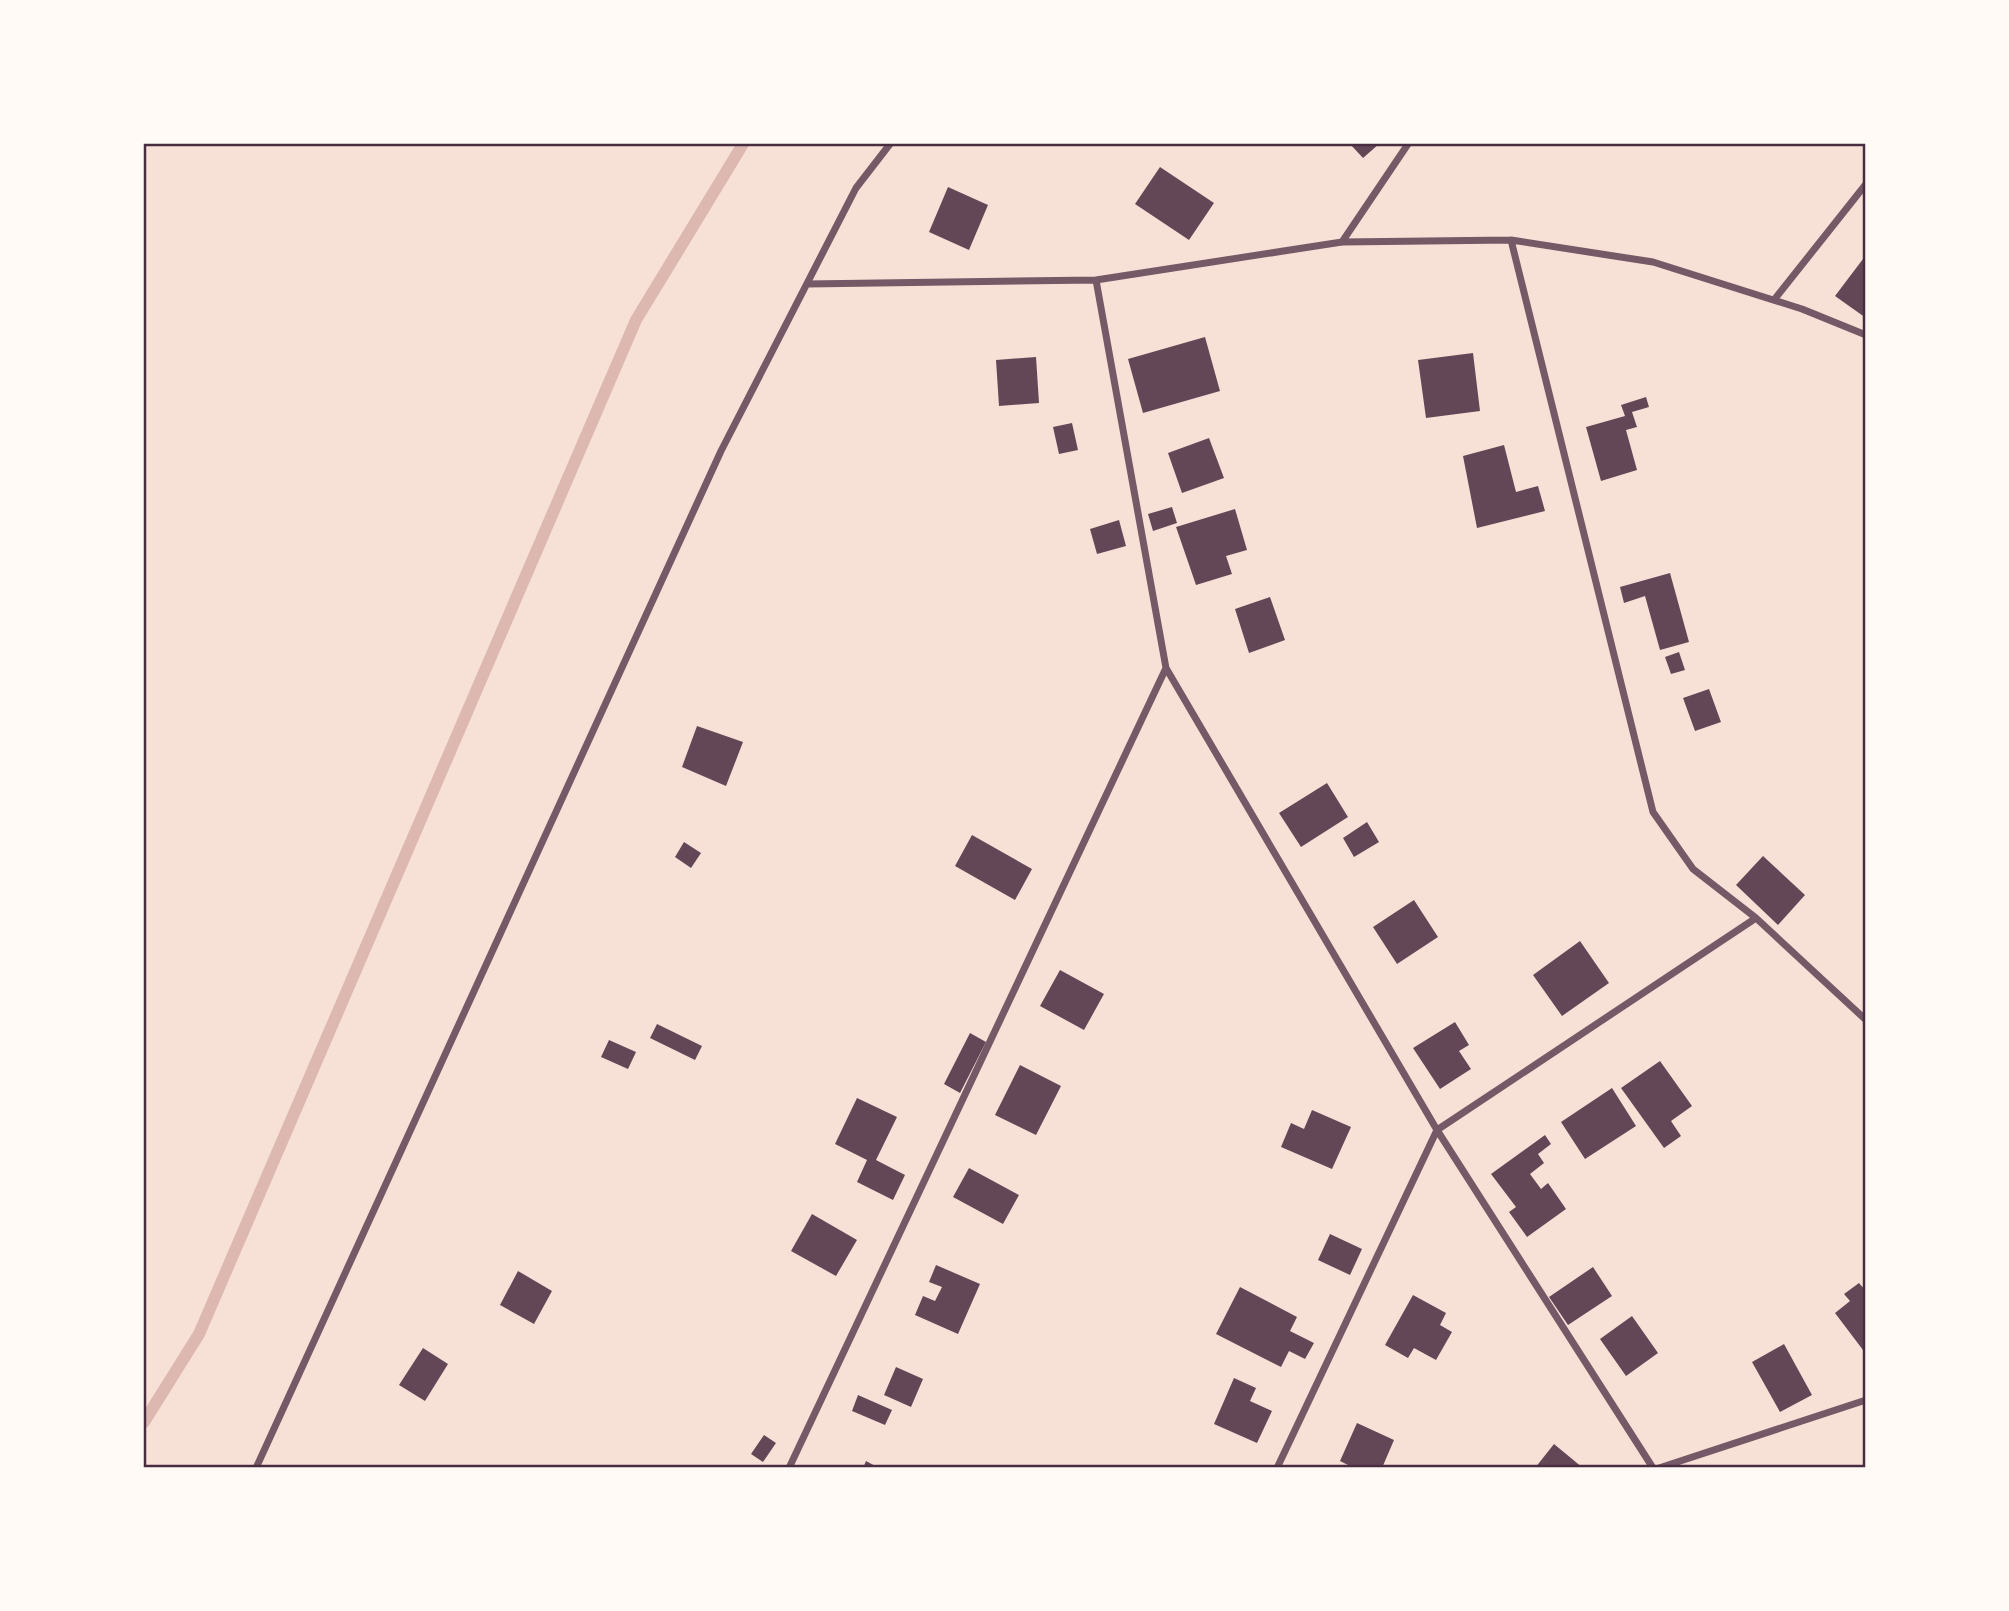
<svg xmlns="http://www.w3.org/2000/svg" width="2009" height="1611" viewBox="0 0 2009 1611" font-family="Bitter,serif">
<rect width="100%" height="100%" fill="#f7e1d7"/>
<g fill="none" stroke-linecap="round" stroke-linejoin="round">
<path stroke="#dcb8b0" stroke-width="12" d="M144,1422L199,1334L636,320L743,144"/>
</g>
<path fill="#644757" d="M1350,144H1379L1363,158Z
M1160,167L1214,203L1189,240L1135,204Z
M948,187L988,205L969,250L929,232Z
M1866,255V318L1835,296Z
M1205,337L1220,391L1143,413L1128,359Z
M1473,353L1480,411L1426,418L1418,360Z
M1036,357L1039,403L999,406L996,360Z
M1646,397L1649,407L1632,412L1637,427L1626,430L1637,470L1601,481L1586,427L1625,416L1621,405Z
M1072,423L1078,450L1059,454L1053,427Z
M1209,438L1224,478L1182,493L1168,453Z
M1504,445L1516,492L1538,486L1545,511L1477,528L1463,456Z
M1172,507L1177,523L1153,531L1148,514Z
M1235,509L1247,550L1226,556L1232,574L1196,585L1176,527Z
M1119,520L1126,546L1097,554L1090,529Z
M1670,573L1689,642L1660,650L1645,596L1624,603L1620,587Z
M1270,597L1285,640L1249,653L1235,609Z
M1679,652L1685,670L1671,674L1665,657Z
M1709,689L1721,722L1695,731L1683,698Z
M697,726L743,742L726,786L682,767Z
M1327,783L1348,817L1301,847L1279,813Z
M1367,822L1379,842L1354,857L1343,838Z
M972,835L1032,869L1015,900L955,866Z
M684,842L701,853L691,868L675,857Z
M1763,856L1805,895L1778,925L1736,885Z
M1414,900L1438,937L1397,964L1373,927Z
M1580,941L1609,983L1562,1016L1533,975Z
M1060,970L1104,994L1084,1030L1040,1006Z
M1455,1022L1469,1045L1459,1051L1471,1069L1440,1089L1413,1048Z
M657,1024L702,1046L695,1060L650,1038Z
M970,1033L986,1042L960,1093L944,1084Z
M609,1040L636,1052L628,1069L601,1057Z
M1660,1061L1692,1106L1671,1121L1681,1136L1664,1148L1621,1088Z
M1020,1065L1061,1086L1036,1135L995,1115Z
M1612,1088L1636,1126L1585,1159L1561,1122Z
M857,1098L897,1117L876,1160L905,1175L893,1200L857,1182L867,1160L835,1144Z
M1312,1110L1351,1127L1332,1169L1281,1147L1291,1123L1304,1129Z
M1545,1135L1551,1144L1538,1154L1544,1163L1530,1174L1541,1189L1548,1183L1566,1209L1527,1237L1509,1212L1516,1207L1491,1174Z
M969,1168L1019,1195L1003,1224L953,1197Z
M812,1214L857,1240L836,1276L791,1251Z
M1330,1234L1362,1249L1350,1275L1318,1260Z
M936,1265L980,1284L958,1334L915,1315L923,1296L935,1301L942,1287L929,1282Z
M1593,1267L1612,1296L1568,1325L1549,1297Z
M518,1271L552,1291L534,1324L500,1305Z
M1859,1283L1866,1291V1354L1835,1313L1850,1301L1844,1294Z
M1240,1287L1297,1317L1290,1331L1314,1343L1305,1359L1289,1351L1281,1367L1216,1334Z
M1413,1295L1446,1313L1440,1325L1452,1332L1436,1360L1414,1348L1408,1358L1385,1345Z
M1632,1316L1658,1353L1626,1376L1600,1339Z
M1784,1344L1812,1395L1780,1412L1752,1362Z
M423,1348L448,1364L425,1401L399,1385Z
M896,1367L923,1379L911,1407L884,1395Z
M1234,1378L1256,1388L1250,1401L1272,1411L1257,1443L1214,1424Z
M858,1395L892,1410L885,1425L852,1411Z
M1357,1423L1394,1440L1382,1468H1354L1340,1461Z
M764,1435L776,1443L763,1462L751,1454Z
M1554,1444L1583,1468H1535Z
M866,1461L879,1468H863Z"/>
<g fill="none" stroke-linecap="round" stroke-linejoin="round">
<path stroke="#755966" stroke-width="7" d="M1511,240L1653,812L1693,869L1756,918L1866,1020
M1342,242L1408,144
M1096,280L1166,668L1437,1130L1653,1468
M807,284L1096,280L1342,242L1511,240L1653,262L1802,309L1866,335
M1774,300L1866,184
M256,1468L721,451L856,188L890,144
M789,1468L1166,668
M1277,1468L1437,1130L1756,918
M1659,1468L1866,1400"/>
</g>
<rect width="2009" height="1611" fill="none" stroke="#fffaf5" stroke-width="290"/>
<rect x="145" y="145" width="1719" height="1321" fill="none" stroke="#4a2c40" stroke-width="2.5"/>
</svg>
